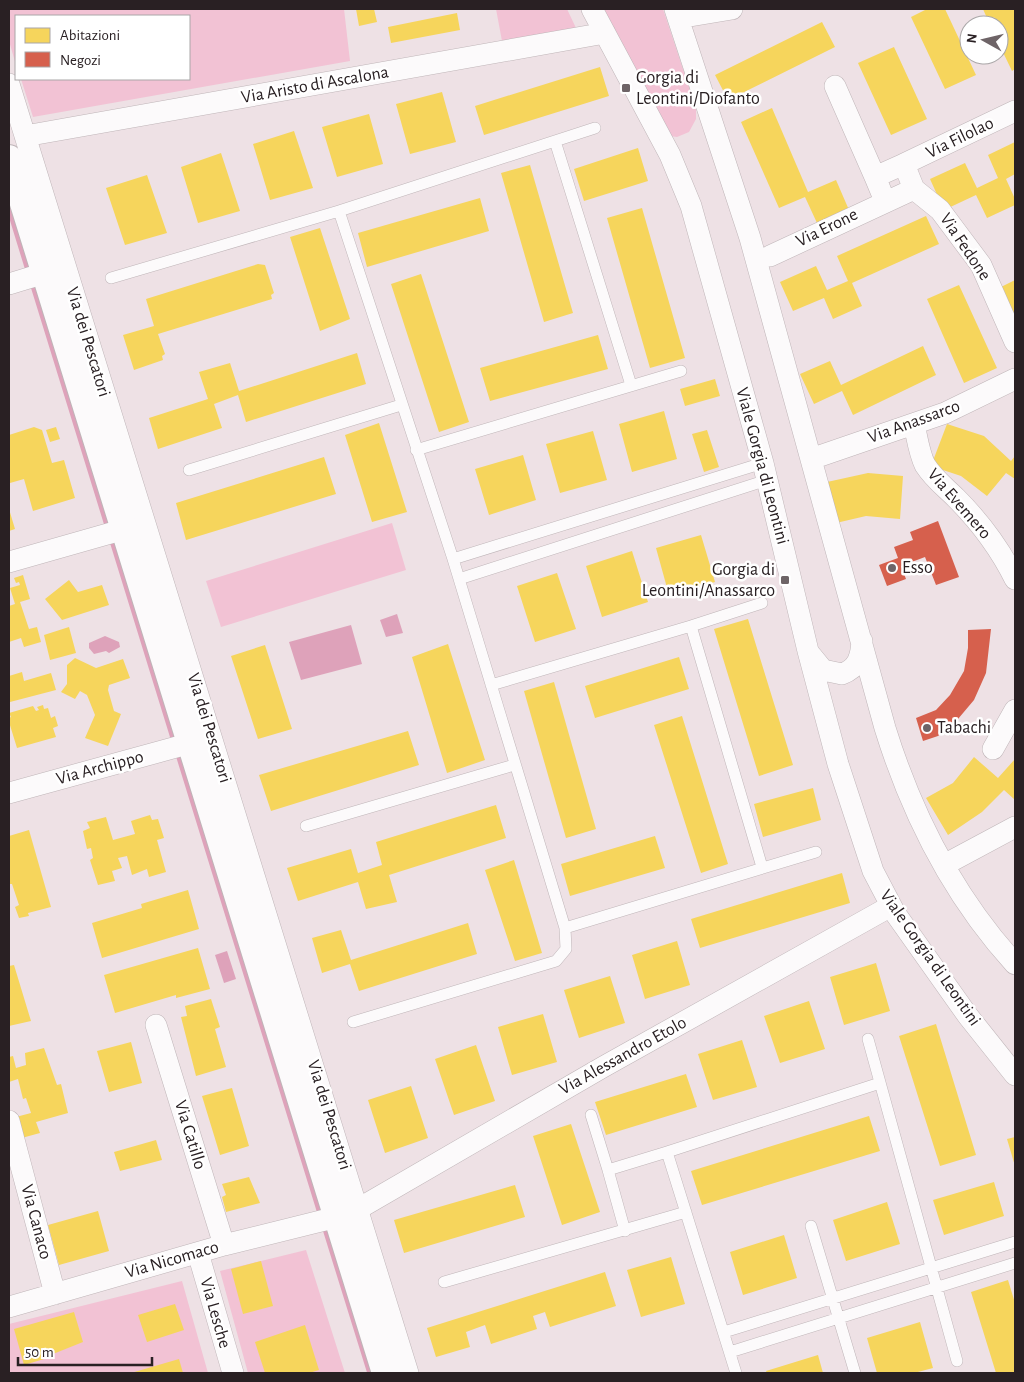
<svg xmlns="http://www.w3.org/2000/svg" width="1024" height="1382" viewBox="0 0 1024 1382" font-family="'Alegreya Sans',sans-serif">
<rect width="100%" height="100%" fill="#eee1e5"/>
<path fill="#f2c2d4" d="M9,9H344L350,61L33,117L21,79H189V16H16V65L9,41Z
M496,9H567L576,28L502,41Z
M600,9H663L696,108V119L689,132L677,137L670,136Z
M392,523L406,570L221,627L206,581Z
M306,1250L345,1373H248L220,1271Z
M182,1281L208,1373H9V1324Z"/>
<path fill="#dea2ba" d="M397,614L403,633L386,637L380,620Z
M351,625L362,664L301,680L289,642Z
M105,636L119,642L120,647L109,653L106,651L94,654L89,648V643Z
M227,951L236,979L224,983L215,955Z"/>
<path fill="#f6d55c" d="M356,9H374L377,22L359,26Z
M927,9H945L976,75L945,89L911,17Z
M983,9H1015V69L1012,71L999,44V25H990Z
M457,13L460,30L391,43L388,27Z
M822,22L835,47L728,100L715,75Z
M894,47L927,119L891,135L858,63Z
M600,67L609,96L484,135L475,106Z
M442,92L456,142L410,154L396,104Z
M772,108L808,192L836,180L849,210L817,223L805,197L779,208L741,122Z
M369,114L383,164L337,177L322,127Z
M294,131L313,188L270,200L253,144Z
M1015,142V174L1006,179L1015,199V205L987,218L976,195L944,210L930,179L965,163L977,188L998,178L988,155Z
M638,148L648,181L584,201L574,169Z
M221,153L240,211L198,223L181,167Z
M530,165L573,313L544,322L501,173Z
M147,175L167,233L125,245L106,188Z
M480,198L489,231L367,267L358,233Z
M642,208L685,358L650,368L607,218Z
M926,216L939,244L852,283L862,306L833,319L824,298L793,311L780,282L816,266L827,290L848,281L837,256Z
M320,228L350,319L320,331L290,237Z
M258,264L265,265L274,293L271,295L272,299L158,334L165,354L162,356L163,360L134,370L123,335L154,326L146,299Z
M421,274L469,422L439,432L391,284Z
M1015,280V316L1001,287Z
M959,285L997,368L964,383L927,299Z
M598,335L608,369L490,401L480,368Z
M923,346L936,375L853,415L842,391L814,404L800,374L830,361L841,385Z
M357,353L366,384L246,422L238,395L214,404L222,428L158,449L149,418L208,399L199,372L230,363L239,391Z
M715,379L720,396L685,406L680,389Z
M664,411L677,459L632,472L619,424Z
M379,423L407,512L372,522L345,435Z
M947,424L984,436L1011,461L1015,456V479L1006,473L987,496L961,476L931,466Z
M34,427L42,430L52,463L64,460L75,498L33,511L24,479L10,483L9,435Z
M56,427L60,439L50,442L46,430Z
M707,430L719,467L704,472L692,434Z
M593,431L607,480L560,493L546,444Z
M523,455L536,500L489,515L475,469Z
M324,457L336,494L186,540L176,503Z
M868,473L903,476L900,519L866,516L836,523L827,482Z
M9,509L15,529L9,531Z
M701,535L715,582L669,595L656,548Z
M632,551L648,602L602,617L586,566Z
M557,573L576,629L535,642L517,586Z
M23,575L30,599L20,602L29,629L37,627L41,642L24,647L21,638L9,642V606L15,604L10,588L20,585L19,582L16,583L14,578Z
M69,580L78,592L102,585L109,605L62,620L45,599Z
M748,619L793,765L759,776L714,629Z
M69,627L76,653L50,660L44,635Z
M448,644L485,760L447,773L412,657Z
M265,645L292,729L258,739L231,656Z
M679,657L689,689L595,718L585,686Z
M75,658L96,668L123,659L130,678L109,685L108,690L114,711L121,714L108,746L85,738L95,715L87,695L80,691L75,699L61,692L67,684V665Z
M22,672L24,681L51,673L56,690L10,702L9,676Z
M554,682L596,829L566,838L524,691Z
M43,705L44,709L48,708L51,718L55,716L58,726L53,728L56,737L17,748L9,722V718L11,717L9,713L33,706L36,711L39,710L37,707Z
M682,716L728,864L701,873L654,725Z
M408,731L419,765L271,811L259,775Z
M974,757L998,778L1015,759V800L1004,790L982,812L948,835L926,798L953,783Z
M813,788L821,820L763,837L754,804Z
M496,805L506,838L389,875L397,902L366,909L358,882L298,901L287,868L351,849L358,873L382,865L376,842Z
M150,815L152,820L158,819L164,838L157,840L166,872L149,877L147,869L132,875L127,856L118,858L122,868L112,871L115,881L98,885L90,860L93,858L91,848L87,849L83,831L90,828L87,822L106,817L113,840L135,834L131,821Z
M29,830L51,907L28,913L29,916L19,918L15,907L19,905L12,884H10L9,882V836Z
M655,836L665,868L570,896L561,864Z
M514,860L542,953L515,961L485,870Z
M842,873L850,903L700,948L691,919Z
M188,890L199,929L102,958L92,923L142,908L141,904Z
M468,923L477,954L359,991L350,964L322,973L312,938L341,930L351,960Z
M677,941L690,985L645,999L632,955Z
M198,948L210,989L176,998V995L115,1013L104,975Z
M876,963L890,1011L844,1025L830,977Z
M14,965L31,1021L9,1026V966Z
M610,976L625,1023L579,1038L564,990Z
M211,999L220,1027L215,1029L226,1067L196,1076L181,1017L187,1016L185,1006Z
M809,1001L825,1049L780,1063L764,1016Z
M543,1014L557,1062L512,1075L498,1027Z
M936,1024L976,1155L940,1166L899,1036Z
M742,1040L757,1087L713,1100L698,1054Z
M131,1042L142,1083L109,1092L97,1051Z
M476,1045L495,1101L454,1115L435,1059Z
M44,1048L57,1085L61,1084L68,1113L36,1122L40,1133L18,1139L12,1118L31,1113L26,1098L23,1099L18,1079L9,1082V1057L13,1056L16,1068L26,1065L25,1053Z
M686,1074L697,1107L606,1135L595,1102Z
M411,1086L428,1138L385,1153L368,1100Z
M232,1088L249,1146L220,1155L202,1096Z
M869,1116L880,1151L702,1205L691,1171Z
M571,1124L600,1212L562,1225L533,1136Z
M1015,1137V1166L1007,1139Z
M156,1140L162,1160L120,1171L114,1152Z
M249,1177L260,1203L226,1212L222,1197L226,1195L222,1184Z
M994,1182L1004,1216L944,1235L933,1200Z
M515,1185L525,1217L404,1253L394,1220Z
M887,1202L900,1244L846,1261L833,1220Z
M98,1211L109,1251L59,1265L48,1225Z
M784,1235L797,1278L743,1295L730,1252Z
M671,1257L685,1304L641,1317L627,1270Z
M261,1261L273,1306L243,1314L231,1269Z
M605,1272L616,1306L550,1327L545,1312L533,1316L537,1329L491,1344L485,1325L466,1332L470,1347L436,1357L427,1328Z
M1008,1280L1015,1303V1373H996L971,1292Z
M175,1304L184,1330L147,1342L138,1315Z
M74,1312L83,1342L53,1354L54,1356L24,1365L14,1329Z
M920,1322L933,1368L914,1373H877L867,1338Z
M305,1325L319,1370L309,1373H265L255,1342Z
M818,1355L823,1373H767L766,1371Z
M179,1359L183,1373H131Z"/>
<path fill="#d6604d" d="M938,521L959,577L936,585L925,557L901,566L906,579L887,586L879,565L898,558L894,547L913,540L910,532Z
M991,629L986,673L974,700L958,719L938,736L923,741L916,718L936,710L950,695L964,671L968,648V630Z"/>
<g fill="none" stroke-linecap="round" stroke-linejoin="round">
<path stroke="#dea2ba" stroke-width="5.5" d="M9,208L29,273
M32,282L108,528
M111,537L321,1216
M324,1225L370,1373"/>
<defs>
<path id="service" d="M555,141L631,385
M339,211L453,559L565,928
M111,278L339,211L595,128
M416,450L681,371
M189,470L401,405
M453,559L763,463
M459,579L767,480
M691,626L762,867
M491,685L691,626L762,603
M306,826L514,765
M353,1022L556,961L566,949L565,928L816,852
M868,1039L957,1361
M591,1115L608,1170
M811,1226L855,1373
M625,1231L608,1170L667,1152
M444,1282L686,1212
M724,1332L1015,1242
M730,1352L1015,1263
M736,1373L667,1152L880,1083"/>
<path id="minor" d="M592,9L670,155L691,206L763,463L808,651L838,764L873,871L895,913L968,1016L1015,1075
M675,9L750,238L885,728C912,815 954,897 1015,964
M678,18L732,9
M9,84L408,1373
M835,86L875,177
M25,136L605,33
M904,164L1015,111
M914,189L940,210L981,265L1015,342
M770,256L914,189L904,164L875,177L885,201
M9,284L45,273
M914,424C917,437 919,453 925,465C934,479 945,487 956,498C980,522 1000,549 1015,579
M811,459L945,413L1015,379
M9,562L125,529
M809,653L823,670L842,674C858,668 861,657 862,641
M993,749L1015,710
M9,793L191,743
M944,865L1015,827
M156,1025L224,1245
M9,1121L55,1294
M358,1209L603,1067L891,906
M198,1253L233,1373
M9,1307L224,1245L337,1217"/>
<path id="tertiary" d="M9,158L385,1373"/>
</defs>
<use href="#service" stroke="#bfb5b8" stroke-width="12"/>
<use href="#minor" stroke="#bfb5b8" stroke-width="22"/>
<use href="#tertiary" stroke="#bfb5b8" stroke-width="28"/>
<use href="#service" stroke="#fcfafb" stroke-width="11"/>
<use href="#minor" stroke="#fcfafb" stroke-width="21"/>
<use href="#tertiary" stroke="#fcfafb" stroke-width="26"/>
</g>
<g fill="#6e6467" stroke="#fff" stroke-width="2">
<rect x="621" y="83" width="10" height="10" rx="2.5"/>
<circle cx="892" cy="568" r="5"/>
<rect x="780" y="575" width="10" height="10" rx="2.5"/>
<circle cx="927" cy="728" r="5"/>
</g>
<g text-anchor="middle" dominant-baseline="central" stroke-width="5" stroke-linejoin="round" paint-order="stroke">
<g font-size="18" fill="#292023" stroke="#fff" text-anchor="start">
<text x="636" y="78">Gorgia di<tspan x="636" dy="21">Leontini/Diofanto</tspan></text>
<text x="902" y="568">Esso</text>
<text x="775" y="570" text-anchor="end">Gorgia di<tspan x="775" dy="21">Leontini/Anassarco</tspan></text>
<text x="937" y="728">Tabachi</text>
</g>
<g font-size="18" fill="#292023" stroke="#fff">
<text transform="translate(315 85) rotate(-10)">Via Aristo di Ascalona</text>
<text transform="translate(960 138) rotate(-26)">Via Filolao</text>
<text transform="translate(827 228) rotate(-26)">Via Erone</text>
<text transform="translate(965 247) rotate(56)">Via Fedone</text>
<text transform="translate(88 342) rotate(73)">Via dei Pescatori</text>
<text transform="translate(914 422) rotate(-20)">Via Anassarco</text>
<text transform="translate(762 466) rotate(75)">Viale Gorgia di Leontini</text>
<text transform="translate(959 504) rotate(49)">Via Evemero</text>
<text transform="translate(209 728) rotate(73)">Via dei Pescatori</text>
<text transform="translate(100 768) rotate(-15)">Via Archippo</text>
<text transform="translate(930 958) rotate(55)">Viale Gorgia di Leontini</text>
<text transform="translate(623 1056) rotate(-29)">Via Alessandro Etolo</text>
<text transform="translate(329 1115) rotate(73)">Via dei Pescatori</text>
<text transform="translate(190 1135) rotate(73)">Via Catillo</text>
<text transform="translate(36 1222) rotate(75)">Via Canaco</text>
<text transform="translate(172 1260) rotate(-16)">Via Nicomaco</text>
<text transform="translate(215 1313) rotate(74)">Via Lesche</text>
</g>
</g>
<rect width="1024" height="1382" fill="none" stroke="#292023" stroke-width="20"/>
<rect x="15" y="15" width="175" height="65" fill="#ffffff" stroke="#a9a6a7"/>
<rect x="25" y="28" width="25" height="15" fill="#f6d55c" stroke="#a9a6a7"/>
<text x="60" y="40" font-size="15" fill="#292023">Abitazioni</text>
<rect x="25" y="52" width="25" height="15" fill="#d6604d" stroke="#a9a6a7"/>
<text x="60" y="65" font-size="15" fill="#292023">Negozi</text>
<g transform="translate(984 40) rotate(278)"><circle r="24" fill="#ffffff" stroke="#a9a6a7"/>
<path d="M0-4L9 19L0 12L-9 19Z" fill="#6e6467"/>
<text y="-8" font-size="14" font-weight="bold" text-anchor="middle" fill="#292023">N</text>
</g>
<path d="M18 1357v8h134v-8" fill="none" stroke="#292023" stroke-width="2.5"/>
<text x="25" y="1357" font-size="15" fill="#292023" stroke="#ffffff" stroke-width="4" paint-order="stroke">50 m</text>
</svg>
